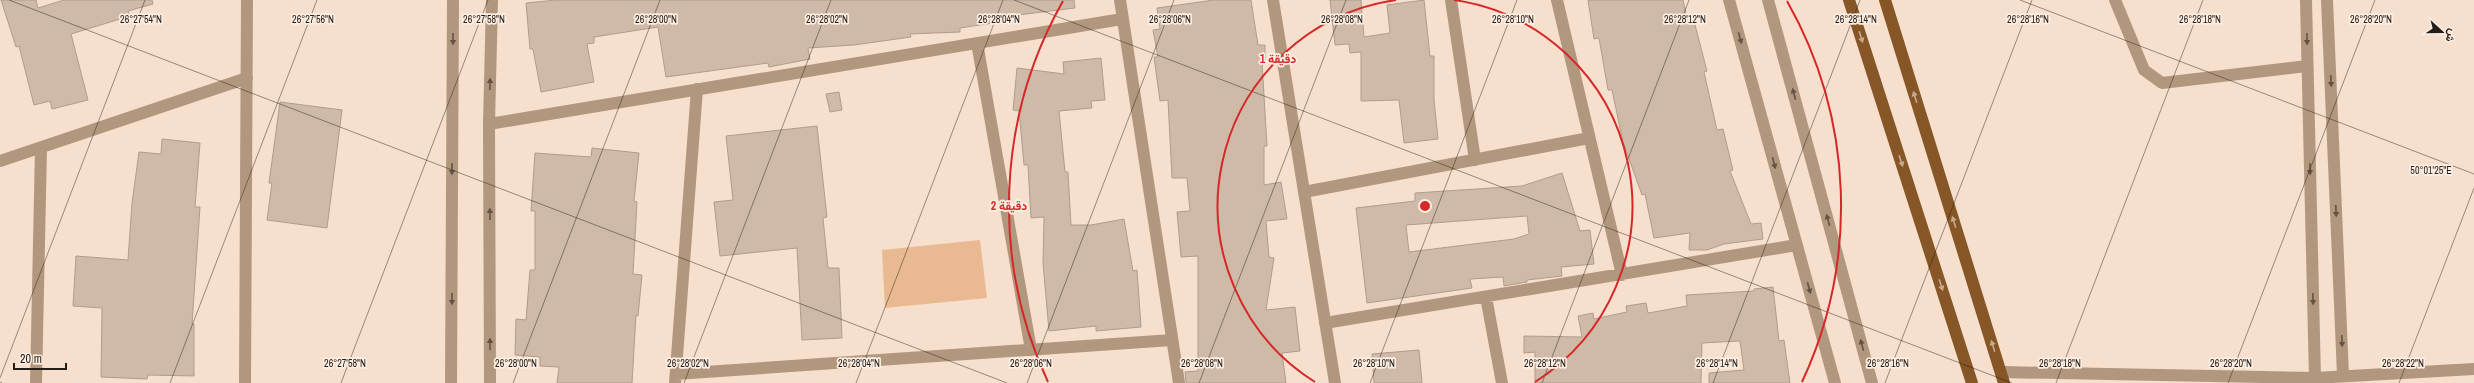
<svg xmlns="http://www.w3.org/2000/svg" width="2474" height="383" viewBox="0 0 2474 383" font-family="'Archivo Narrow',Vazirmatn,sans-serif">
<rect width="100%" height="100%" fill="#f6dfcd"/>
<path fill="#e9ba91" d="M980,240L987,298L885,308L882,250Z"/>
<path fill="#cfb9a7" stroke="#b19c8b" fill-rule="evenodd" d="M1,0H36L38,8L64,0H152L153,4L128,11L130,16L71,34L88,100L52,109L50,101L34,105L19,46L16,47Z
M556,0H1074L1075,8L993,18V23L960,28V32L910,34L911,37L854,45L808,48L810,59L769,67L768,63L666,77L658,27L594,37V43L587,44L594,82L541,92L533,49H530L526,3Z
M1214,0H1251L1258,45H1265V62H1262L1267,146H1264V185L1281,182L1287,219L1266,221L1269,257L1274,258L1266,310L1295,307L1300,351L1282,353L1286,383H1186L1185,372L1198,371V256L1181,257L1177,212L1190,211L1187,178H1172L1168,100L1160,101L1154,57H1158L1153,30L1160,29L1157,8Z
M1330,0H1361L1364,37L1390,33L1387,5L1424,0L1430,56H1434V100L1438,139L1404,143L1399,100L1361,101V52L1350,53L1349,44L1335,45Z
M1588,0H1683L1688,22L1694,21L1707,71L1704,72L1717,130L1723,129L1733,170L1730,171L1751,224L1761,223L1763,239L1724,244L1707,250H1689L1690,233L1654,238L1645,194L1642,195L1623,142L1612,90H1608L1599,38L1594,39Z
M1101,58L1105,100L1091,101L1092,108L1059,111L1065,172H1068L1071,225H1091L1124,219L1133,271L1137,270L1141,327L1096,331V326L1049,331L1043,263L1044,217L1031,218L1028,165H1024L1019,111L1013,110L1017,68L1064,74L1063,62Z
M839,92L842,110L830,112L826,94Z
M280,102L342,110L327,228L267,220L272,183H269Z
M817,126L827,217L823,218L828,268H839L842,338L802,340L797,248L720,256L714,202L733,200L726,136Z
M162,139L200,143L195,207H200L192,324H194V376L148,375L147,379L101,377L102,308L73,306L76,256L128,260L132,203L139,152L161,154Z
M592,148L639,153L634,201L637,202L633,274L642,275L638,316L636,315L632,383H557L559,367L540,366V357L515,355L516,319L526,320L530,270H535V211H531L535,153L591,157Z
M1562,173L1580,231L1590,230L1594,264L1561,267L1562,276L1527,280V282L1504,286L1503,277L1470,279L1472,288L1367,303L1356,208L1415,201V193L1522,186ZM1527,216L1529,234L1514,239L1409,252L1406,225Z
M1773,287L1779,341L1784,340L1790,383H1709V373L1744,370L1740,341L1702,343L1701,383H1535V352L1524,353V336L1582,337L1578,316L1593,313L1594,319L1627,312L1626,306L1646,303L1648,313L1687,306L1686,295L1754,291V289Z
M1419,350L1422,383H1374L1372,354Z"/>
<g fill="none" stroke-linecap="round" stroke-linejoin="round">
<path stroke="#b2977f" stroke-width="12" d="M1120,0L1179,383
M1273,0L1335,383
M1451,0L1475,160
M1557,0L1622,275
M1729,0L1835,383
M1768,0L1872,383
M2115,0L2144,70L2162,83L2307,66
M2306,0L2315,378
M2327,0L2343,375
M977,43L1031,350
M489,124L1122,19
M0,161L247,78
M1304,192L1589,138
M1486,297L1502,383
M1325,323L1797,245
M2001,372L2315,378L2474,369
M676,374L1172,340
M36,383L41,148
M245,383L247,0
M451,383L453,0
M490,383L489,124L492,0
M675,383L697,89"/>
<path stroke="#865626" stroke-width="12" d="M1849,0L1972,383
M1885,0L2004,383"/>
</g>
<defs><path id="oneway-solid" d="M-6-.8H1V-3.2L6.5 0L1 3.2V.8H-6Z"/></defs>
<g fill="#c7aa8e">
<use href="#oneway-solid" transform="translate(1861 37) rotate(72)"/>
<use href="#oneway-solid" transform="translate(1915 97) rotate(-107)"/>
<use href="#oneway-solid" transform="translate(1901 161) rotate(72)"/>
<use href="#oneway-solid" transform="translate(1954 222) rotate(-107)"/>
<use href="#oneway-solid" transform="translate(1941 285) rotate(72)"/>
<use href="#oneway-solid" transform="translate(1993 346) rotate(-107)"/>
</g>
<g fill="#645345">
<use href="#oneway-solid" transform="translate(1740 38) rotate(75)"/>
<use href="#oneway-solid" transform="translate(453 39) rotate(90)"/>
<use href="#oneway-solid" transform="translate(2307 39) rotate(89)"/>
<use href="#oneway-solid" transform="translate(2331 81) rotate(88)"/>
<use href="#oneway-solid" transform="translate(490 84) rotate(-89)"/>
<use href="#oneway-solid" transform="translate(1794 94) rotate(-105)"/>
<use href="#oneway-solid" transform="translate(1774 163) rotate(75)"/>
<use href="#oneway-solid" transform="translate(452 169) rotate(90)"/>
<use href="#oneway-solid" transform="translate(2310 169) rotate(89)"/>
<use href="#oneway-solid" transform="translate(2336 211) rotate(88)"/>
<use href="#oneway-solid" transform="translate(490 214) rotate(-91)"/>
<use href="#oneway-solid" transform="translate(1828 220) rotate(-105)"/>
<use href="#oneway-solid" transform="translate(1809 288) rotate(75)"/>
<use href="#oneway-solid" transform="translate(452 299) rotate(90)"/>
<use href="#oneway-solid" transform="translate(2313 299) rotate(89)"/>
<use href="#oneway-solid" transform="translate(2342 341) rotate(88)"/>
<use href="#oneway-solid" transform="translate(490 344) rotate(-90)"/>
<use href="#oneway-solid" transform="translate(1862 345) rotate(-105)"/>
</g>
<path fill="none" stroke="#241c15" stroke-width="1" stroke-opacity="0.45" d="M9,0L1007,383M1014,0L2012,383M2020,0L2474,174M0,378L145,0M0,382L2,383M170,383L317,0M341,383L488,0M513,383L660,0M684,383L831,0M856,383L1003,0M1027,383L1174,0M1199,383L1346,0M1370,383L1517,0M1542,383L1689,0M1713,383L1860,0M1885,383L2032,0M2056,383L2203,0M2228,383L2375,0M2399,383L2474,188"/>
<g fill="none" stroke="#d62828" stroke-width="2">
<path d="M1315 382A208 208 0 0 1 1396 0M1454 0A208 208 0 0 1 1535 382"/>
<path d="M1048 382A416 416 0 0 1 1063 1M1787 1A416 416 0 0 1 1802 382"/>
</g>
<g font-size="10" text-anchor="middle" fill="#241c15" stroke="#fceee3" stroke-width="3.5" stroke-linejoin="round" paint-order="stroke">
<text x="2371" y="23">26°28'20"N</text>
<text x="141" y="23">26°27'54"N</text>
<text x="313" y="23">26°27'56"N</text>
<text x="484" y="23">26°27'58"N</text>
<text x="656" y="23">26°28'00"N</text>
<text x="827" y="23">26°28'02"N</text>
<text x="999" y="23">26°28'04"N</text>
<text x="1170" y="23">26°28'06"N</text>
<text x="1342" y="23">26°28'08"N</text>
<text x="1513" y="23">26°28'10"N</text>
<text x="1685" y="23">26°28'12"N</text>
<text x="1856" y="23">26°28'14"N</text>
<text x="2028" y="23">26°28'16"N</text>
<text x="2200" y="23">26°28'18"N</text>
<text x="2431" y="174">50°01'25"E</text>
<text x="345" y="367">26°27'58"N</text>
<text x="516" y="367">26°28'00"N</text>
<text x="688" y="367">26°28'02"N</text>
<text x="859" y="367">26°28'04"N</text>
<text x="1031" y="367">26°28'06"N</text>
<text x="1202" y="367">26°28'08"N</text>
<text x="1374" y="367">26°28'10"N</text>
<text x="1545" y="367">26°28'12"N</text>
<text x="1717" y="367">26°28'14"N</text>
<text x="1888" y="367">26°28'16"N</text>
<text x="2060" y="367">26°28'18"N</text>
<text x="2231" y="367">26°28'20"N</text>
<text x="2403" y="367">26°28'22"N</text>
</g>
<circle cx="1425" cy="206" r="6" fill="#d62828" stroke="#fceee3" stroke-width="2"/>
<g font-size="12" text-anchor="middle" font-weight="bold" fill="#d62828" stroke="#fceee3" stroke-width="3.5" stroke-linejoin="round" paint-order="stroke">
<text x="1278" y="63">1 دقيقة</text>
<text x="1009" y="210">2 دقيقة</text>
</g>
<g transform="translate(2442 32) rotate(111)" stroke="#fceee3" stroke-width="3" paint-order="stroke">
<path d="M0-3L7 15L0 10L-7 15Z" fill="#241c15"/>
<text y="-6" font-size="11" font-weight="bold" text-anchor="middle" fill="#241c15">ش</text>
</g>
<path d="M14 363v6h52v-6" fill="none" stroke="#241c15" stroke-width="2"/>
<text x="20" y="363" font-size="12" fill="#241c15" stroke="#fceee3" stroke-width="3" paint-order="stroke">20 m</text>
</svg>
